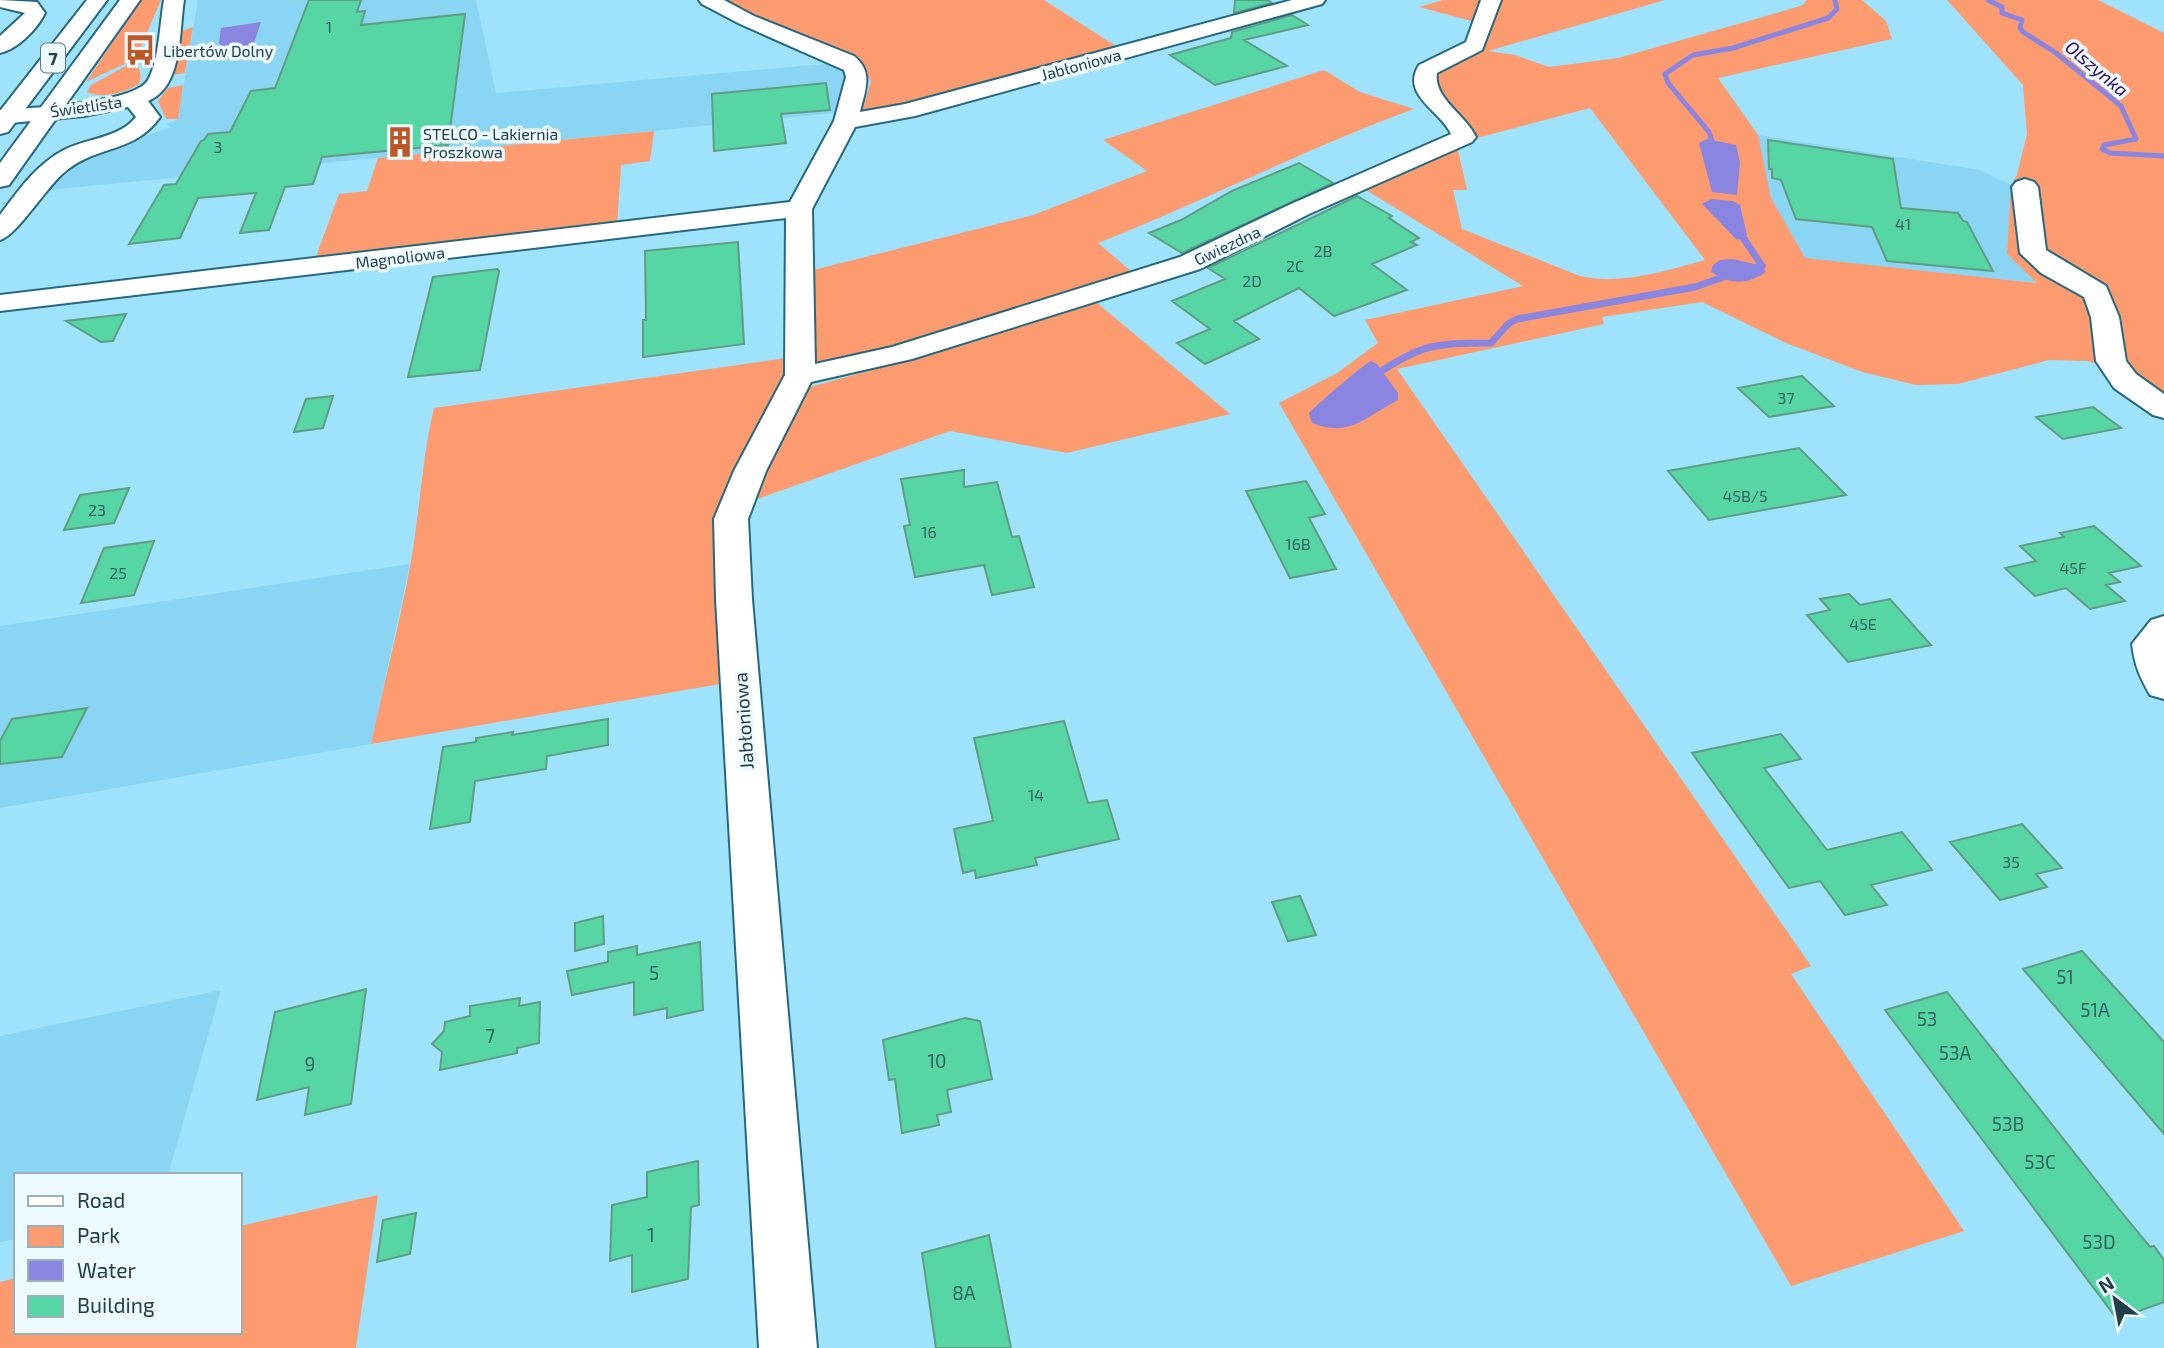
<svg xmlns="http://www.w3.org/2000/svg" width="2164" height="1348" viewBox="0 0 2164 1348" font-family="'Exo 2',sans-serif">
<rect width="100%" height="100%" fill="#9fe2fc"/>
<path fill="#8ad5f3" d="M198,0H476L496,93L835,63L849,77L845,95L836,113L48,190L81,161L78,160L171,127L166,124L178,119Z
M1758,135L1980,170L2011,185L2007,254L2039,283L1805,259L1771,198Z
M410,564L371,744L0,808V626Z
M221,990L168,1175H16V1239L0,1242V1036Z"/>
<path fill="#fc9b70" d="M141,0H161L141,47L138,48L137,58L86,82Z
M721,0H1044L1122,50L914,106L861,115L871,81L855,58Z
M1443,0H1485L1479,23L1419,7Z
M1498,0H1665L1488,51L1515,55L1549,67L1618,58L1780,12L1803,5L1807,0H1862L1886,21L1892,39L1718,78L1758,135L1771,198L1805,258L2037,283L2007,254L2011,185L2017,175L2027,134L2023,85L1947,0H2098L2164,33V401L2134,379L2088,361L2049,360L1958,384L1916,385L1862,372L1786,343L1702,302L1602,317L1604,324L1397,369L1811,966L1791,974L1964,1231L1791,1286L1279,403L1337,373L1378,343L1365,320L1523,286L1361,187L1457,146L1467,190H1453L1462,229L1580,276C1620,285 1666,271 1705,260L1590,108L1477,138L1474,130L1445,105L1431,80L1442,65L1477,50L1489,39Z
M193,27L185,73L171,75L178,32Z
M137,60L141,77L139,84C124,93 104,99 87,92L91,85Z
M1324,70L1360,92L1414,109C1307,148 1205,201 1098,243L1139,278L800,375L801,273L1033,215L1147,171L1103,140Z
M183,85L178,119H166L158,101L168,88Z
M654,131L650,161L621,165L617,226L314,262L339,194L367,191L378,158Z
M1096,302L1230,414L1067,453L950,431L743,504L802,389L887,366Z
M786,358L779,396L713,516L726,683L371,744C384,683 400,622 411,561C420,510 422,458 434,408Z
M378,1195L356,1348H0V1282L16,1278V1332H240V1226Z"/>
<path fill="#8a85e1" d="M261,22L249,58L228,57L219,43L221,28Z
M1707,139L1736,145L1740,162L1737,195L1712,192L1699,143Z
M1711,199L1733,201L1740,205L1747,235L1737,240L1702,204Z
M1733,259L1762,266L1766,272C1746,285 1732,285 1711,272L1713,265L1720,260Z
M1371,361L1377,364L1398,393V400C1365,417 1350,438 1312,423L1309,413C1317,405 1366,362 1371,361Z"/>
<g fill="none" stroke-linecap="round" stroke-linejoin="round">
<path stroke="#8a85e1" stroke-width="5" d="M1988,0L2002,7V13L2022,20L2020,28L2023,32L2056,53L2121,106L2136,139L2104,145L2102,149L2110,153L2164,156
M1715,151L1709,132L1668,83L1665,74L1693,55L1733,48L1828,18L1837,9L1835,0"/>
<path stroke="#8a85e1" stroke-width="7" d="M1736,227L1762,266L1751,269
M1374,376C1421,344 1435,343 1491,343L1508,324L1517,319L1695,287L1729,275"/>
</g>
<path fill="#56d6a4" stroke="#619d82" stroke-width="2" d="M309,0H361L357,12L365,11L361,25L465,14L448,145L322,157L313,184L285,187L269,230L240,233L256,193L198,198L180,238L129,244L164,185L176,184L201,141L204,140L208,134L230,132L251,91L275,88Z
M1235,0H1268L1272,3L1234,13Z
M1292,15L1308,25L1244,40L1287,66L1215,85L1170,55L1231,38L1232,32Z
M826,83L830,110L781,114L786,143L714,151L712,94Z
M1768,140L1893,159L1901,208L1958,213L1963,221L1967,222L1993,271L1887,261L1872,227L1796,219L1781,180L1772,178V169H1769Z
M1299,163L1333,183L1182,253L1149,233L1181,220L1232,191Z
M1357,196L1392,216L1389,218L1419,238L1411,242L1417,245L1372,264L1407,290L1334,316L1299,288L1234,321L1259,339L1205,364L1177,343L1210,329L1172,301L1225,279L1208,268Z
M738,242L744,344L643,357V320H646L645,251Z
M497,269L499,271L480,370L408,377L433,277Z
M126,314L113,341L101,342L66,321Z
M1802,376L1834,406L1769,417L1738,388Z
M333,396L323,428L294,432L306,399Z
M2093,407L2121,428L2063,439L2036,417Z
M1799,448L1846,495L1709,520L1668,471Z
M964,470V487L997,482L1012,537L1019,536L1034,587L992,595L984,565L915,577L904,526L910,525L901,479Z
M1306,481L1325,514L1309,518L1336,569L1290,578L1246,491Z
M129,488L114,523L64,530L80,495Z
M2094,526L2141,566L2109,573L2120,582L2106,585L2125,601L2090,609L2066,588L2035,596L2005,568L2036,561L2020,546L2064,537L2060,533Z
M154,541L134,595L81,603L104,548Z
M1849,594L1860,605L1890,599L1931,645L1848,662L1807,615L1830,610L1820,599Z
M87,708L62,757L0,764V741L12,719Z
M608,719V745L547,756L546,769L475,781L470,822L430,829L443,747L476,742V738L513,732L512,735Z
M1064,721L1088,803L1107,800L1119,839L1035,858L1037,865L976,878L975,870L963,873L954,829L993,821L974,738Z
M1781,734L1801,759L1764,768L1827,850L1902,832L1932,870L1871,885L1887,905L1845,915L1820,881L1789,888L1692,753Z
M2022,824L2062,868L2036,874L2047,887L2000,900L1950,842Z
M1300,896L1316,935L1288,941L1272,902Z
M603,916L604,944L575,951V923Z
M700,942L703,1010L667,1018V1008L634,1015V982L572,995L567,971L608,962V952L637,946V955Z
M2082,951L2164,1042V1134L2023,969Z
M366,989L351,1104L305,1115L309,1087L257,1100L275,1012Z
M1947,992L2118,1208L2150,1247L2154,1246L2164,1260V1302L2117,1319L1885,1010Z
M520,998L519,1006L540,1002L539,1043L517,1048V1053L440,1070L442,1052L432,1044L444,1031L445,1022L470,1016V1006Z
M965,1018L980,1021L992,1079L947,1090L951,1112L937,1115L939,1125L902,1133L895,1079L889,1080L883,1040Z
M698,1161L699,1205L691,1207L688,1279L632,1292V1255L610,1261L612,1205L647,1197V1172Z
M416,1213L410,1254L377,1262L383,1220Z
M989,1235L1011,1348H936L922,1253Z"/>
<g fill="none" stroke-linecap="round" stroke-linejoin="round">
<defs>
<path id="minor" d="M0,0L37,2L45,13C37,29 18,49 0,53V36L25,13L0,7Z
M164,0H184C179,31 183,87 148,101L160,117C135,153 98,145 67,170C47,185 18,235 0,240V215C18,191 35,166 62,151C85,138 119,139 136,117L128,107L84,116L0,124V110C28,108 134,104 148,80C159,61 160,22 164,0Z
M699,0H724L754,16L854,56C874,72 865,90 860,112L905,104L1292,0H1325L1322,4L915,116L855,127L812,209L815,364L892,347L1180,257L1291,204L1451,134C1441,111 1400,95 1419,65L1466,42L1481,0H1501L1482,50L1437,73C1433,98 1466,115 1476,137L1472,142L1309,214L1200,269L912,359L811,382L766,471L748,519L752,599L817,1348H759L716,599L714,519L734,471L785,375L786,218L0,311V295L790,202L834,121L846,77L844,70L740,24L702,4Z
M2025,179L2034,182L2038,187L2046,250L2106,286L2119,317L2126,361L2136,374L2164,394V418L2153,415L2114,388L2096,361L2091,317L2084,297L2041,273L2020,253L2012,187L2016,182Z
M2164,616V699L2150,695C2139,675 2135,666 2132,644L2151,620Z"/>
<path id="highway" d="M87,0H107L8,132L0,134V111Z
M120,0H140L9,185L0,187V163Z"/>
</defs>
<use href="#minor" stroke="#256980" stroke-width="4"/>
<use href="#highway" stroke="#256980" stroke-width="4"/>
<use href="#minor" fill="#fff" fill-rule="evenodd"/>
<use href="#highway" fill="#fff" fill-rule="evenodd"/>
</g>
<defs>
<symbol id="bus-bare" viewBox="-9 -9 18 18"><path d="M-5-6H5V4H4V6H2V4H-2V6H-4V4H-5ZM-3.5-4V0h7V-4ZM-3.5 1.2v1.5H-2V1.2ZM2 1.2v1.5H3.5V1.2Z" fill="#bd5826" stroke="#edfaff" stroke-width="2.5" paint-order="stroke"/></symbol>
<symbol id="building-bare" viewBox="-9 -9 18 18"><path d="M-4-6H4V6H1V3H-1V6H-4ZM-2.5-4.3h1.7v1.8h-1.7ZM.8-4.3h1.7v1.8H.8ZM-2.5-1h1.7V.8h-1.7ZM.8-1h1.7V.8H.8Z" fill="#bd5826" stroke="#edfaff" stroke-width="2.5" paint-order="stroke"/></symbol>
</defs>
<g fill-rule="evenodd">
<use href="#bus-bare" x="118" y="28" width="44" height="44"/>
<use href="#building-bare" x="378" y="120" width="44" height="44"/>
</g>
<g text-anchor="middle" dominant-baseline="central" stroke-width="7" stroke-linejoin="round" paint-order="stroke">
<g font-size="16" fill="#306460">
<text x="329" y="26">1</text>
<text x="218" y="146">3</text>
<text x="1903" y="223">41</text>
<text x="1323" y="250">2B</text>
<text x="1295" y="265">2C</text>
<text x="1252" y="280">2D</text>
<text x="1786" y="397">37</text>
<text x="1745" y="495">45B/5</text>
<text x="97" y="509">23</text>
<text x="929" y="531">16</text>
<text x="1298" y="543">16B</text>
<text x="2073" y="567">45F</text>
<text x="118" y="572">25</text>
<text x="1863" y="623">45E</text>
<text x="1036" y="794">14</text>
<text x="2011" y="861">35</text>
</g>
<g font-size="16" fill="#233e49" stroke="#edfaff" text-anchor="start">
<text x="163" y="50">Libertów Dolny</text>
<text x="423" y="133">STELCO - Lakiernia<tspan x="423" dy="18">Proszkowa</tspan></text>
</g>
<g font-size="16" fill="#233e49" stroke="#edfaff">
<text transform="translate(1081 64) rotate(-15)">Jabłoniowa</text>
<text transform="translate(86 106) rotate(-8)">Świetlista</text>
<text transform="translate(1227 245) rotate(-25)">Gwiezdna</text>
<text transform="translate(400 257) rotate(-7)">Magnoliowa</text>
</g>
<rect fill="#edfaff" stroke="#607680" stroke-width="2" x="41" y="43.5" width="24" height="29" rx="5"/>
<g font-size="18" font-weight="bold" fill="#233e49">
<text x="53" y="58">7</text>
</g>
<g font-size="18" font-style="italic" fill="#290276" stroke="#edfaff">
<text transform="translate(2097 68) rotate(40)">Olszynka</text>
</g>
<g font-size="19" fill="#233e49" stroke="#edfaff">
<text transform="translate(743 721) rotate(-94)">Jabłoniowa</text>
</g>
<g font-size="19" fill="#306460">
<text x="654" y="972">5</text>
<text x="2065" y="976">51</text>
<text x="2095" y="1009">51A</text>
<text x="1927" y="1018">53</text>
<text x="490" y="1035">7</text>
<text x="1955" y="1052">53A</text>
<text x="937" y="1060">10</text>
<text x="310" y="1063">9</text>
<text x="2008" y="1123">53B</text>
<text x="2040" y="1161">53C</text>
<text x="651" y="1234">1</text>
<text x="2099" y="1241">53D</text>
<text x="964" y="1292">8A</text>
</g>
</g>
<rect x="14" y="1173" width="228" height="161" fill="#edfaff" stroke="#9cafb6" stroke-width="2"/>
<rect x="28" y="1196" width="35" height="10" fill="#ffffff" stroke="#9cafb6" stroke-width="2"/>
<text x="77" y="1208" font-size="21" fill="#233e49">Road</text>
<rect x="28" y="1226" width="35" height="21" fill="#fc9b70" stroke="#9cafb6" stroke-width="2"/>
<text x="77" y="1243" font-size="21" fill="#233e49">Park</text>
<rect x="28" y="1260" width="35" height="21" fill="#8a85e1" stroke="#9cafb6" stroke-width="2"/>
<text x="77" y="1278" font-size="21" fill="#233e49">Water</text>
<rect x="28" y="1296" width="35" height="21" fill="#56d6a4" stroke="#9cafb6" stroke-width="2"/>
<text x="77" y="1313" font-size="21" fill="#233e49">Building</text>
<g transform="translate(2115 1299) rotate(328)" stroke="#edfaff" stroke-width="5" paint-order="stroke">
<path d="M0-5L12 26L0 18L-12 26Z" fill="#233e49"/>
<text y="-10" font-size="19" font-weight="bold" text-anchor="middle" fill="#233e49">N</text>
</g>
</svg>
